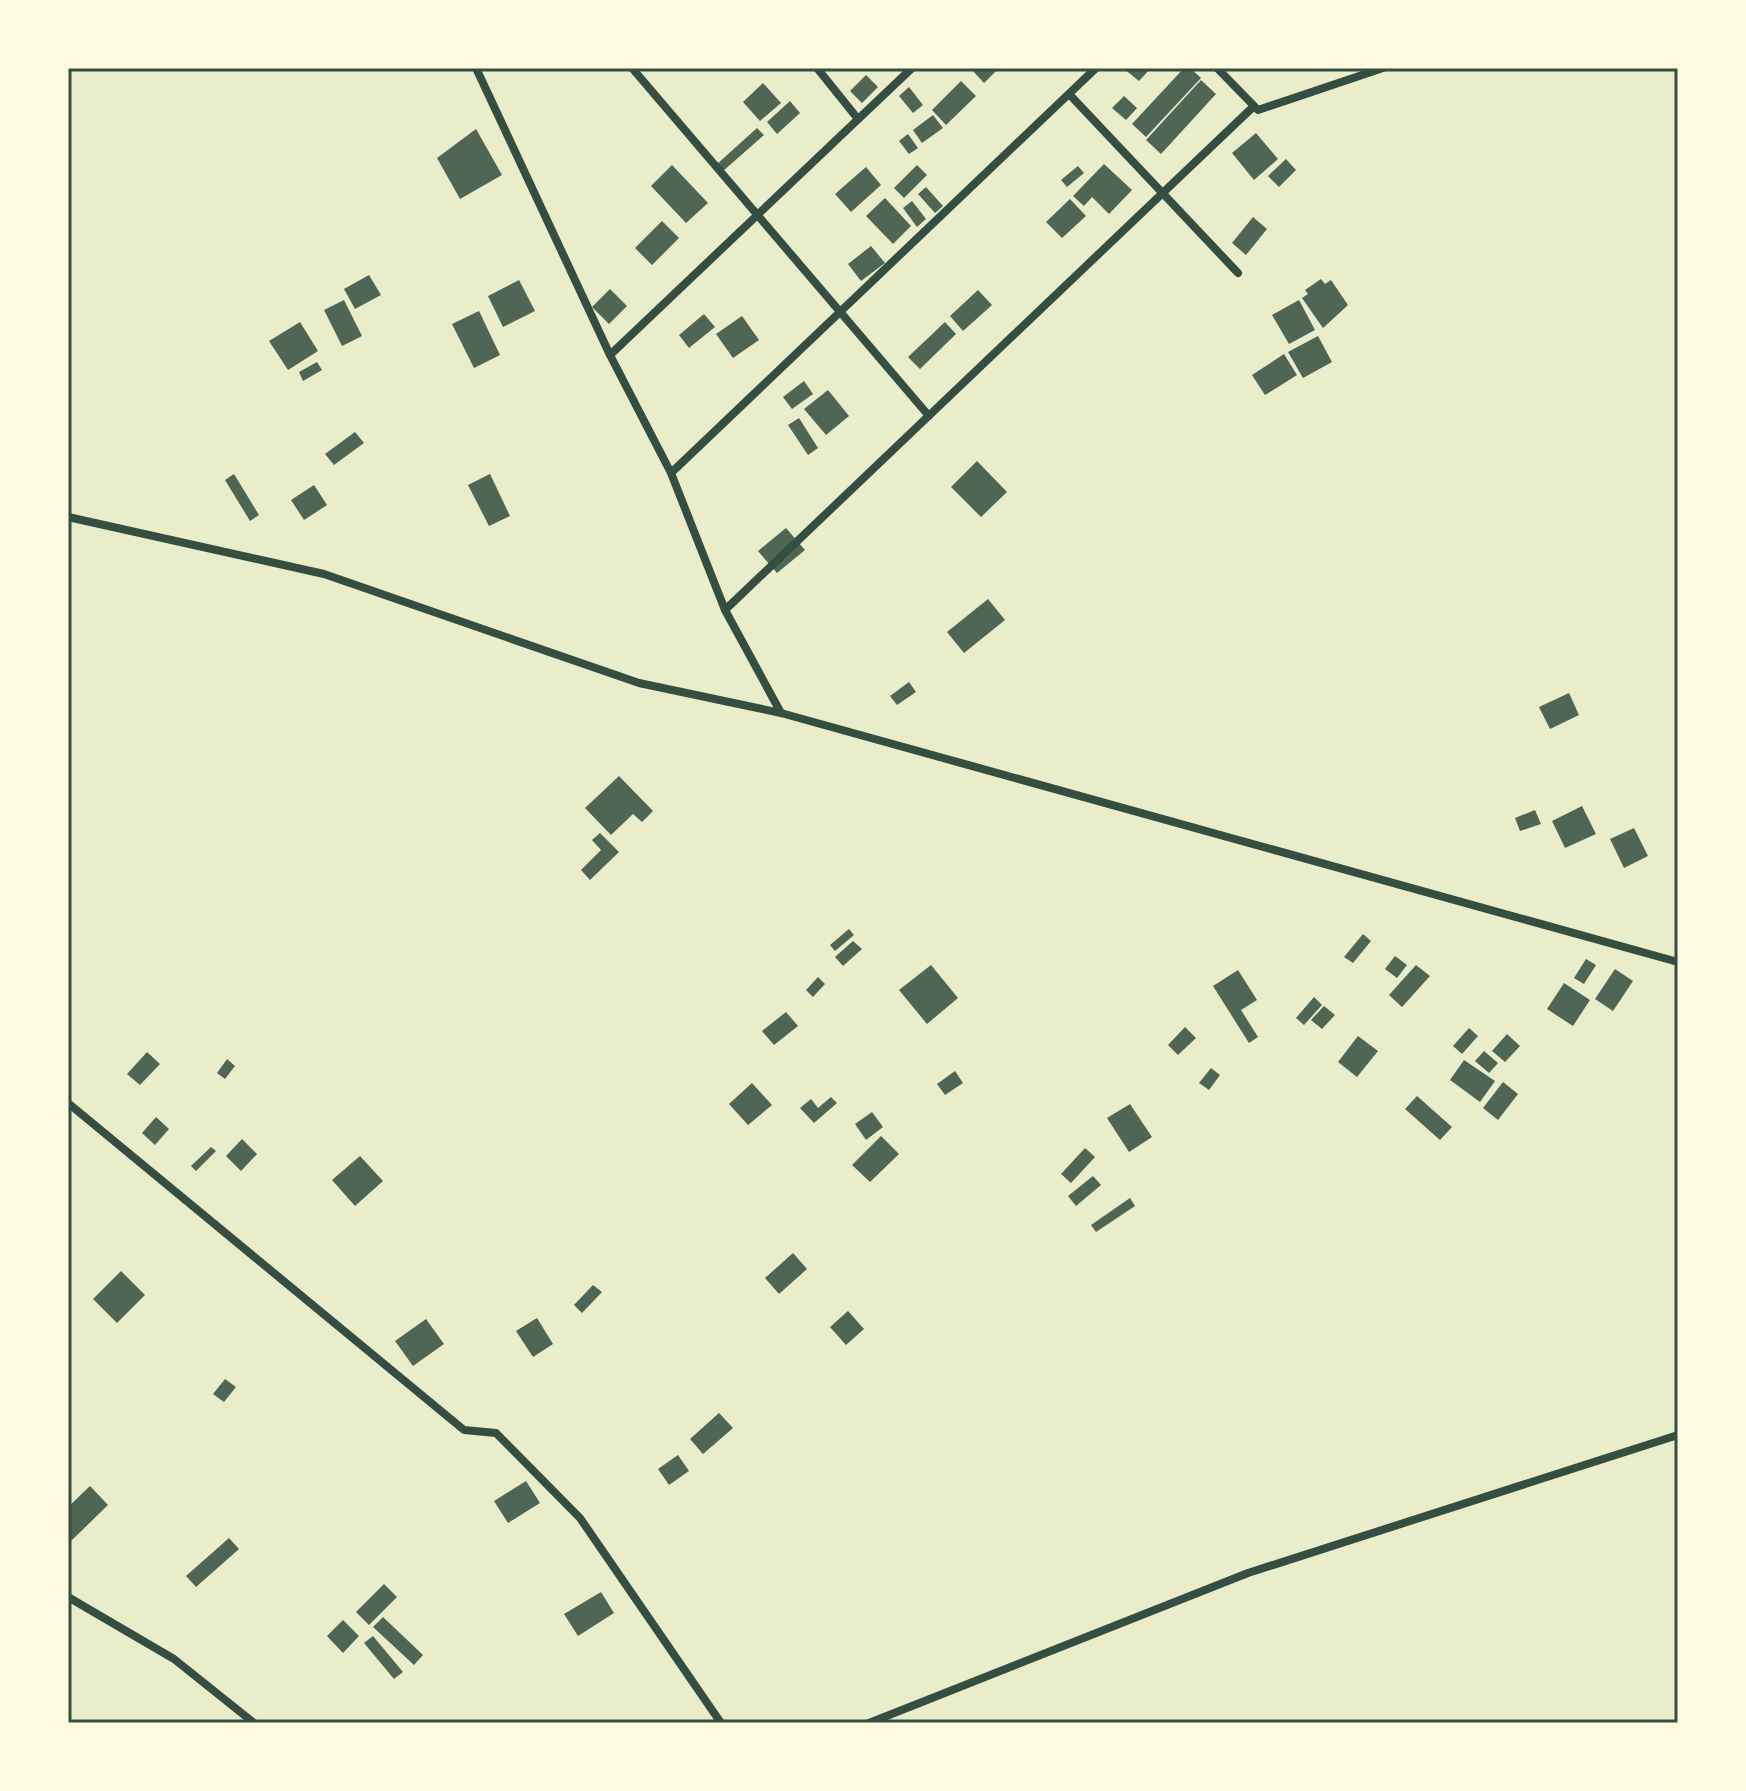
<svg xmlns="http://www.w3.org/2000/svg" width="1746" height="1791" viewBox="0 0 1746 1791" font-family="'Noto Sans',sans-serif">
<rect width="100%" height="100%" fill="#e9edc9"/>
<path fill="#4f6655" d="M976,68H999L984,83L973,71Z
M1123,68H1151L1139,81Z
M1184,68H1190L1201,78L1146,137L1132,124Z
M866,75L878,87L862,103L850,91Z
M1201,80L1216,94L1161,154L1146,140Z
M961,81L976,96L946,125L932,110Z
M763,83L781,103L760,121L743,102Z
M909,87L923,105L913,113L899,96Z
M1124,96L1137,108L1126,120L1112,108Z
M790,101L800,113L777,134L767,122Z
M933,115L943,128L922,143L913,130Z
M757,128L764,135L722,172L716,165Z
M476,129L502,175L460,199L437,158Z
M1256,133L1278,159L1254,180L1232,153Z
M908,134L918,148L909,154L899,141Z
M1286,159L1296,170L1279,187L1268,176Z
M1104,164L1132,190L1109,214L1092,197L1084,206L1073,196Z
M672,165L708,203L686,223L651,186Z
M917,165L927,175L904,198L894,188Z
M1078,166L1084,173L1067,187L1061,180Z
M866,167L881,185L851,212L835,194Z
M926,187L943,206L935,213L918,194Z
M885,198L911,226L893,244L866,216Z
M1070,199L1086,216L1062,238L1046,222Z
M912,201L926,219L917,227L903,208Z
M1253,217L1267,229L1246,255L1232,243Z
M662,221L679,238L652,265L635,248Z
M871,246L885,263L861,281L848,264Z
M369,275L381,295L355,309L344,289Z
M1321,279L1325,284L1331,280L1348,305L1323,328L1302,298L1308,294L1305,290Z
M519,280L535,311L503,327L488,296Z
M610,289L627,306L609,324L592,307Z
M978,290L992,305L963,331L950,316Z
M344,300L362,336L342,346L324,310Z
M1299,300L1315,330L1289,344L1272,315Z
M479,311L500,355L474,368L452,324Z
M704,314L715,327L689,348L679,335Z
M742,316L759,340L733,358L716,334Z
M300,322L318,351L288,370L269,341Z
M945,322L956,334L920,369L908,357Z
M1318,336L1332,362L1303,378L1288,352Z
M1284,354L1297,375L1265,395L1252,375Z
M317,362L322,370L303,381L299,372Z
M804,381L813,394L792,409L783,397Z
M828,390L849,416L826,435L804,409Z
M799,418L818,448L808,455L788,425Z
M355,432L364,443L334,465L325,454Z
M977,461L1007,492L981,517L951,487Z
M234,474L259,515L250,521L225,480Z
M490,474L510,516L489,526L468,485Z
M314,485L327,505L304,520L291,500Z
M786,528L805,550L777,573L758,551Z
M988,599L1005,620L964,653L947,632Z
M909,682L916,692L897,705L890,696Z
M1569,693L1579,715L1550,729L1539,707Z
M619,776L653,811L642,822L633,814L611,835L585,808Z
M1582,806L1596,834L1565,848L1552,821Z
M1535,810L1541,824L1520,831L1515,818Z
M1634,828L1648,856L1624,868L1610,839Z
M600,833L619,852L590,880L581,870L601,850L592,840Z
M849,929L854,935L835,951L830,945Z
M1363,934L1371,941L1353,963L1344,957Z
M853,941L862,949L843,966L835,957Z
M1395,956L1407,965L1397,978L1385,969Z
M1586,959L1596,965L1584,984L1574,978Z
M931,965L958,998L927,1024L899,990Z
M1416,965L1430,976L1402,1007L1389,995Z
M1615,969L1633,981L1613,1011L1595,999Z
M1238,970L1257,1000L1241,1010L1258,1037L1249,1043L1213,986Z
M818,977L825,984L813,997L806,990Z
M1564,983L1590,1000L1573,1026L1547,1009Z
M1314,997L1322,1005L1304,1025L1296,1018Z
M1324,1006L1335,1015L1322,1029L1311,1020Z
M786,1012L798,1026L774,1045L762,1031Z
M1185,1027L1196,1038L1178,1055L1168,1045Z
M1469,1028L1478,1036L1462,1054L1453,1046Z
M1507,1034L1520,1046L1505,1062L1492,1051Z
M1358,1036L1378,1051L1357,1077L1338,1062Z
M1484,1051L1498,1063L1489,1073L1475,1061Z
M147,1052L160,1064L140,1085L127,1074Z
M227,1059L235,1066L225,1079L217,1073Z
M1464,1060L1495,1081L1480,1102L1450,1080Z
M1211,1068L1220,1075L1209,1090L1199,1083Z
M955,1071L963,1083L945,1095L937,1084Z
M1503,1082L1518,1094L1498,1120L1483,1108Z
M752,1083L772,1105L748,1125L729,1104Z
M1417,1096L1452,1127L1440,1140L1405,1109Z
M831,1097L837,1103L814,1123L800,1108L811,1099L818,1108Z
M1130,1104L1152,1137L1129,1152L1107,1118Z
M872,1112L883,1127L866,1140L855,1124Z
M156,1117L169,1129L155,1145L142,1133Z
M881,1136L899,1154L870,1182L852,1165Z
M242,1139L257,1154L241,1171L226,1156Z
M211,1147L216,1151L196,1171L191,1166Z
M1085,1148L1095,1157L1071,1183L1061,1174Z
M360,1156L383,1181L355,1206L332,1180Z
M1093,1176L1101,1185L1076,1206L1068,1196Z
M1130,1198L1135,1206L1096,1232L1091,1225Z
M793,1253L807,1269L779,1294L765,1278Z
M121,1271L145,1295L117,1323L93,1299Z
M593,1285L602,1292L582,1313L574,1305Z
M848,1311L864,1329L846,1345L830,1327Z
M537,1318L553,1344L533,1357L516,1331Z
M426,1319L444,1344L413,1366L395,1341Z
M225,1379L236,1387L224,1402L213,1394Z
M719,1413L733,1428L703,1454L690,1439Z
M678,1455L689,1471L669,1485L658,1469Z
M526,1481L540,1503L508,1523L494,1501Z
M90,1486L108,1505L72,1540L68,1536V1507Z
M229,1538L239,1549L196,1587L186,1576Z
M384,1584L397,1597L369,1625L356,1612Z
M601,1592L614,1613L578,1636L564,1614Z
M383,1617L423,1655L414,1665L373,1627Z
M343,1620L359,1636L343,1653L327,1636Z
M373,1636L403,1672L394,1679L364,1643Z"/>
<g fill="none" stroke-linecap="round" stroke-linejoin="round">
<path stroke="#344e41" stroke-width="8" d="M476,68L610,355L671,473L725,610L781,713
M632,68L929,416
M817,68L858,119
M1217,68L1258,110L1383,68
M1069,94L1238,273
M610,355L912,68
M671,473L1096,68
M68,517L324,574L639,683L781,713L1678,962
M725,610L1254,106
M68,1103L464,1430L496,1433L580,1518L721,1723
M68,1597L174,1659L254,1723
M869,1723L1248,1573L1678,1435"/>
</g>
<rect width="1746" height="1791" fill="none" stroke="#fefae0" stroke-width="140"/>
<rect x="70" y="70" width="1606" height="1651" fill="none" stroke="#344e41" stroke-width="3"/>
</svg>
